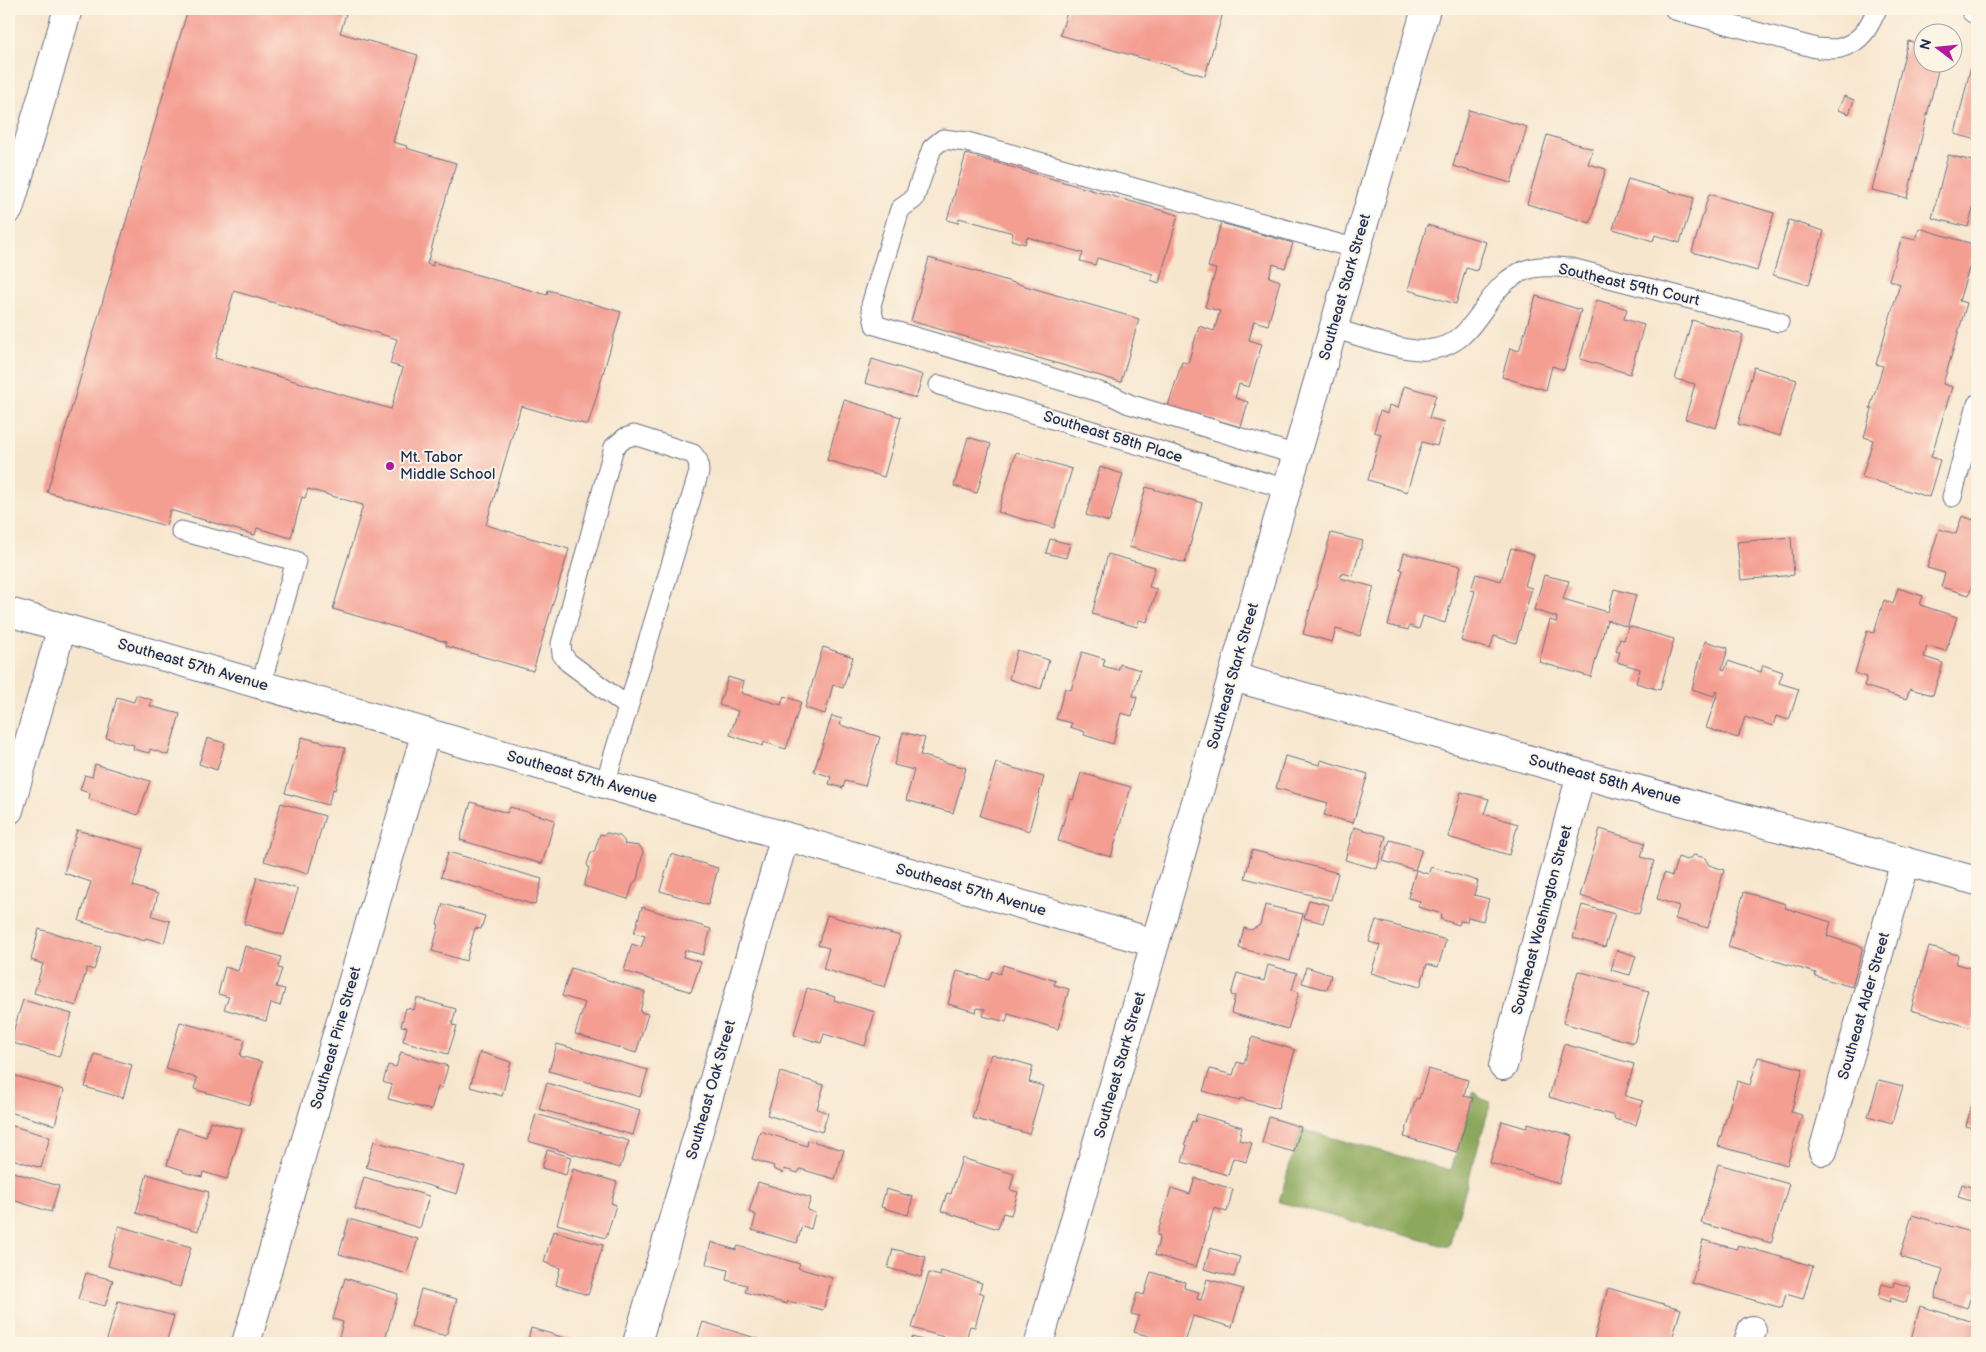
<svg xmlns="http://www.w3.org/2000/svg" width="1986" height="1352" viewBox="0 0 1986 1352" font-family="'Balsamiq Sans',sans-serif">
<rect width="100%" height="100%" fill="#fcf5e5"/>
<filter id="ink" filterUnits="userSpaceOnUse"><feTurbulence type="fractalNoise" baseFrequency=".02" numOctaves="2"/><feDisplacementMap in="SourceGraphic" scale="10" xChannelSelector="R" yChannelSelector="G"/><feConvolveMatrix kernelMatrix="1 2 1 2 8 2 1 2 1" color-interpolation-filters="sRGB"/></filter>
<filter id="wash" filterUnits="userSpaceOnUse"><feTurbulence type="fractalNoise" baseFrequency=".0096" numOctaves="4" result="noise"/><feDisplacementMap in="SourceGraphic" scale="20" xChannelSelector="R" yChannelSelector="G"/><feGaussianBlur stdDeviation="1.12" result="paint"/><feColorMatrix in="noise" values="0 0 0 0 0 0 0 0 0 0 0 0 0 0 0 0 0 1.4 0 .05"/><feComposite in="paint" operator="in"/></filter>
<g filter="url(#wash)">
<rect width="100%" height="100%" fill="#f7e6ce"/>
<path fill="#8ca85b" stroke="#546c5c" d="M1474,1091L1482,1099L1491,1102L1449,1247L1279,1202L1300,1129L1451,1170Z"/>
<g id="blocks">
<path fill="#f49d91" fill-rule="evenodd" d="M188,9H329L346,14L340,33L418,55L393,142L407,146L406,148L456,163L427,264L433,266V262L547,295L548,290L621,312L588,425L521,406L486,525L569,549L533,671L446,646V642L333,609L363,505L308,489L305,498L302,497L291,538L257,528L255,535L170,510L166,526L47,492ZM234,291L397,339L390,364L403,368L391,409L215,358Z
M1068,9H1224L1205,76L1060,35Z
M1908,41L1924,45V62H1940L1907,198L1872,190Z
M1973,57L1977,58V140L1955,134Z
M1844,96L1854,100L1849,114L1838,110Z
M1469,110L1527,127L1511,183L1453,166Z
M1547,135L1593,149L1588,164L1606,169L1590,223L1527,204Z
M966,154L1178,215L1159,283L1151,280L1153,274L1097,258L1095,265L1080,261L1083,253L1027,237L1025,244L1011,240L1013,233L959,218L958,223L947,220Z
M1948,155L1977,162V192L1968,227L1932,218Z
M1628,179L1694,198L1680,243L1655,235L1653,241L1613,229Z
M1709,194L1774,213L1757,271L1692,252Z
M1789,220L1824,231L1809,285L1773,275Z
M1221,223L1293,243L1285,268L1273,264L1269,277L1280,281L1268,325L1254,321L1249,340L1262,344L1249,387L1239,384L1235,398L1248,402L1241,427L1168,406L1182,362L1188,363L1199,326L1214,331L1220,311L1205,307L1216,269L1208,267Z
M1427,225L1486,242L1477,271L1466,268L1456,304L1408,290Z
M1919,228L1976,245L1959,301L1967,303L1943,384L1952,387L1931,457L1940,460L1929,497L1862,477L1873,440L1864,437L1872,409L1870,408L1883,366L1876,364L1900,284L1889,280L1902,237L1916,240Z
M929,258L1139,319L1121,382L911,321Z
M1536,296L1581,310L1564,370L1552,366L1546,390L1502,377L1510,348L1519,351Z
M1597,300L1627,309L1624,319L1644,325L1630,374L1580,359Z
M1692,320L1743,335L1716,428L1685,419L1695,384L1675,379Z
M872,359L923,375L916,398L865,383Z
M1754,367L1797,380L1780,436L1738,424Z
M1404,386L1436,395L1429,418L1444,422L1437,446L1422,442L1407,492L1368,480L1381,434L1374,432L1380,411L1387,414L1389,405L1398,408Z
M844,400L901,417L884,477L827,460Z
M968,437L991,444L977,493L954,486Z
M1016,452L1072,469L1054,528L998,512Z
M1100,467L1123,474L1109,522L1086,515Z
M1146,487L1202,503L1185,563L1129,547Z
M1962,516L1977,521V569L1969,595L1941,587L1945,573L1927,568L1939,529L1956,534Z
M1331,533L1363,541L1353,576L1342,573L1340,578L1374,587L1360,636L1336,629L1332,642L1303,634Z
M1791,537L1794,575L1741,580L1737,542Z
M1050,539L1070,544L1066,558L1046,553Z
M1511,548L1534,555L1525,586L1532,588L1516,643L1494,636L1490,649L1461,641L1475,591L1471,590L1476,574L1501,581Z
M1404,553L1461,566L1445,623L1423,616L1419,629L1409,626L1408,630L1388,625L1403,570L1400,569Z
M1108,554L1155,567L1149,587L1157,589L1147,622L1139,620L1137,627L1092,614Z
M1544,575L1569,581L1563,599L1608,612L1614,589L1636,595L1628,626L1674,639L1660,690L1636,683L1640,669L1617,662L1620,651L1616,650L1620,639L1624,640L1628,627L1607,620L1591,677L1539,662L1550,620L1556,622L1557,617L1534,610Z
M1898,588L1923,596L1920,605L1957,617L1946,651L1927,646L1924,657L1943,663L1933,695L1910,689L1906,699L1864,686L1867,677L1855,673L1867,631L1874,633L1884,600L1893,604Z
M1705,641L1728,648L1722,669L1725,670L1728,661L1761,672L1763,665L1783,672L1779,683L1799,689L1789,720L1776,716L1773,726L1745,717L1738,738L1706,728L1718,692L1716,691L1714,696L1692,689Z
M823,647L853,657L843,688L833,685L825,714L805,708Z
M1017,650L1049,660L1041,689L1009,679Z
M1082,652L1105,659L1103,666L1118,670L1120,664L1140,670L1133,696L1137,697L1132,716L1121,713L1113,744L1084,735L1085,732L1070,727L1072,723L1056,719L1065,688L1071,690Z
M728,677L744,682L741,693L781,705L784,696L801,702L786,749L764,742L763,746L730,735L738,711L719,705Z
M136,695L152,700L150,706L180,714L168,755L150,749L149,753L133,749L134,745L106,738L117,697L134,702Z
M832,716L842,719L840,725L880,737L865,786L845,781L843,788L829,784L831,777L814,771Z
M903,732L925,738L920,755L966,768L953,813L906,800L914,770L894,765Z
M302,737L345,748L335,790L333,789L328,805L285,793Z
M207,738L225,743L217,770L199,764Z
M1285,756L1320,765L1321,760L1368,774L1353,823L1324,815L1328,803L1276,788Z
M996,763L1044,777L1029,831L980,816Z
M95,764L150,781L138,815L89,799L90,793L80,790L85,775L92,777Z
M1081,773L1131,787L1111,857L1058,841L1070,799L1073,800Z
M1461,792L1489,799L1484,814L1518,824L1509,855L1448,837Z
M471,802L507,813L510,807L555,820L542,864L460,840Z
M281,803L325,816L308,874L264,861Z
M1354,827L1386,836L1377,869L1345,860Z
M1600,829L1645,843L1641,857L1654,861L1639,914L1580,896Z
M77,830L143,849L133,886L158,894L152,916L170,921L164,943L146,938L145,941L79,921L91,882L64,873Z
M607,833L620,836L625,842L624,844L640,846L643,852L637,880L634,882L628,899L584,886L589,868L587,864L591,853L595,850L600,834L603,835Z
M1390,840L1422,849L1415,870L1383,861Z
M1252,850L1338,873L1331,900L1245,878Z
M448,852L542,879L535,905L441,877Z
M671,854L718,868L708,905L660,891Z
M1694,855L1705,858L1709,865L1724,870L1708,928L1675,919L1679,906L1657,899L1664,873L1672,876L1678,857L1687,860Z
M1431,867L1478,881L1474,895L1489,899L1483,921L1468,917L1467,922L1460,921L1459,925L1440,919L1442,914L1418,907L1420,901L1408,898L1416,870L1428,874Z
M257,877L298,889L284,935L244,924Z
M1744,892L1786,904L1785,908L1831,922L1827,936L1863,947L1852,987L1815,976L1816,973L1728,947Z
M1309,900L1329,905L1323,923L1304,918Z
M443,904L485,916L481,929L475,928L466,961L432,951L439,925L437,924Z
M1265,905L1303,914L1290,961L1239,948L1244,928L1251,930L1260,925Z
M1582,905L1615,914L1605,947L1573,938Z
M642,907L711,929L703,955L685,950L683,957L701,962L691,992L624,971L632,944L641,947L645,936L634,933Z
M827,915L900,936L885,987L823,969L829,948L818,945Z
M1376,920L1446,940L1438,967L1427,964L1420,987L1371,973L1380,945L1369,942Z
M39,929L101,947L94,970L87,968L76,1006L34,993L43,964L31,960Z
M245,946L281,957L278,968L282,969L276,987L285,989L280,1006L271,1003L266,1021L224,1009L229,997L218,994L225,967L238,971Z
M1929,947L1958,955L1956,964L1977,970V1017L1976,1016L1972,1028L1911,1010Z
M1617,950L1636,956L1630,975L1611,970Z
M1003,965L1056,981L1054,985L1069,989L1058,1029L1008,1014L1006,1022L983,1016L985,1009L977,1008L976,1012L948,1004L957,971L989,980L992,971L1000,974Z
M1268,965L1297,973L1292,990L1299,992L1288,1029L1231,1013L1235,996L1231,995L1237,973L1264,981Z
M1306,967L1331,975L1327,990L1302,983Z
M571,968L645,992L640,1012L648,1014L636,1053L575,1034L585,1003L562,996Z
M1578,971L1649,991L1634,1043L1563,1023Z
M807,988L835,997L834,1000L875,1012L865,1046L824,1034L821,1043L794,1035Z
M417,998L456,1009L452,1025L457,1026L448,1054L403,1041L407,1027L401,1026L406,1008L414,1010Z
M23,1000L72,1014L59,1057L10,1042Z
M180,1022L245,1040L240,1056L262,1062L250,1105L194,1089L197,1078L166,1069Z
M1252,1037L1295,1050L1278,1109L1240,1098L1239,1101L1203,1091L1210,1069L1233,1075L1237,1062L1244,1064Z
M557,1044L648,1070L640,1097L549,1071Z
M1564,1044L1634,1064L1625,1096L1643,1101L1636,1125L1614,1119L1615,1116L1549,1097Z
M401,1052L448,1066L442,1088L438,1087L431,1110L388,1099L392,1085L383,1082L388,1065L396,1067Z
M480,1052L511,1062L502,1096L470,1087Z
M95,1054L132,1065L123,1098L85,1087Z
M991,1054L1033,1066L1029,1082L1043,1086L1029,1134L972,1118Z
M1758,1057L1803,1069L1791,1112L1802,1115L1787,1165L1718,1146L1737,1081L1750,1085Z
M1428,1069L1468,1080L1464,1096L1473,1098L1457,1152L1404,1137L1416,1098L1419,1099Z
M780,1072L824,1085L817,1109L828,1113L822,1132L767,1115Z
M9,1074L64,1090L55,1125L9,1112Z
M1879,1080L1903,1086L1892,1123L1868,1116Z
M547,1083L640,1110L633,1135L539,1109Z
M1973,1101L1977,1102V1129L1966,1126Z
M536,1114L629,1141L620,1168L528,1141Z
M1197,1114L1242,1127L1239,1140L1252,1143L1246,1162L1233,1158L1228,1175L1182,1162L1187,1145L1185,1144L1192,1121L1195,1122Z
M1269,1117L1301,1127L1294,1152L1262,1143Z
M210,1121L242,1129L227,1179L203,1172L202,1177L183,1172V1170L167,1165L178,1128L206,1137Z
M1502,1121L1526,1128L1528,1123L1573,1136L1559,1183L1490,1163Z
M9,1125L50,1137L41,1168L9,1158Z
M760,1131L807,1146L808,1140L844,1150L835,1179L800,1169L798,1173L784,1169L783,1173L773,1169L774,1166L752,1159Z
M374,1141L465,1167L457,1194L366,1167Z
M547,1150L571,1157L566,1175L542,1168Z
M962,1158L1014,1174L1010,1190L1018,1192L1011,1215L1003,1213L998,1229L941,1211L947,1193L951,1194Z
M1718,1164L1789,1184L1771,1243L1701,1223Z
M1977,1167V1203L1958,1197L1962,1184L1971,1187Z
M573,1169L617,1182L611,1203L616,1205L606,1238L557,1224Z
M9,1171L59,1186L51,1212L9,1199Z
M147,1174L209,1192L198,1231L136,1213Z
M364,1177L429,1196L420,1228L355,1209Z
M1195,1178L1233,1189L1227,1212L1214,1208L1196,1267L1155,1255L1160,1236L1157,1235L1171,1188L1190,1194Z
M758,1182L811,1198L807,1210L815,1213L811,1229L802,1226L797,1243L752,1230L756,1215L749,1212Z
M886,1189L913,1197L908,1215L881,1207Z
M1912,1215L1977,1234V1292L1973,1291L1967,1308L1935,1298L1943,1269L1900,1257Z
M349,1219L418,1239L407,1274L339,1254Z
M119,1226L191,1247L180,1287L108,1266Z
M553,1231L603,1245L588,1295L556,1285L560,1268L544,1262Z
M1703,1240L1736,1249L1738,1245L1813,1266L1803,1299L1786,1294L1782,1308L1692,1283Z
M711,1242L736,1250L738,1246L800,1264L798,1268L832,1278L823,1310L788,1301L787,1304L745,1292L747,1285L726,1280L728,1270L706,1264Z
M1210,1248L1240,1257L1234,1277L1204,1269Z
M893,1249L926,1257L921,1277L888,1268Z
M941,1271L982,1283L979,1292L984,1294L975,1327L970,1326L965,1343L912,1328L929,1273L940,1276Z
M1151,1272L1185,1282L1184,1288L1199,1292L1197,1299L1201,1300L1207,1279L1243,1289L1232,1327L1193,1316L1185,1343H1173L1134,1332L1139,1316L1131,1314L1137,1293L1144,1295Z
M86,1273L113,1280L105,1306L78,1299Z
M345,1278L398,1294L384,1343H346L338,1341L343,1322L333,1319Z
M1894,1282L1911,1287L1906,1303L1891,1298L1890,1302L1878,1298L1882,1284L1893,1287Z
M1608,1288L1681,1309L1671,1342L1650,1336L1648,1343H1593Z
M421,1289L457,1299L446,1336L411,1326Z
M118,1301L174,1316L166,1343H106Z
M1920,1306L1977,1323V1343H1910Z
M703,1322L772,1343H696Z
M531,1328L582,1343H527Z
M912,1337L933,1343H910Z"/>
</g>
</g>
<g filter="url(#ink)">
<use href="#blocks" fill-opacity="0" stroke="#686f85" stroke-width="1"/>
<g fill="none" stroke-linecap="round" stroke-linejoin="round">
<defs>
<path id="service" d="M1675,10L1816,48C1824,48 1834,50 1840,48C1862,42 1869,27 1877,9
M1333,328C1356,335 1404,352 1426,350C1482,346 1480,286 1526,270C1540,265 1556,267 1571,268L1779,322
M939,385L1287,489
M1297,455L1129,404L1113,396L875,325L871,305L900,209L914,199L932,148L943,139L967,142L1357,249
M1952,497L1977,404
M181,531L296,561L261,684
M605,784L699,472L698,461L693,454L634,435L625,438L614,447L561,644L562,654L568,662L627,706"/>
<path id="minor" d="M9,209L68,9
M9,612L1155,943
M1233,677L1581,774L1977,881
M9,810L62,627
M1503,1066L1581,774
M1823,1151L1905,861
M246,1343L426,732
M637,1343L785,836
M1748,1343L1752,1330"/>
<path id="tertiary" d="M1039,1343L1426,9"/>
<path id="secondary" d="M1975,9H1977"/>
</defs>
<use href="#service" stroke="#686f85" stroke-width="21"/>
<use href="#minor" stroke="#686f85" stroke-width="30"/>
<use href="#tertiary" stroke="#686f85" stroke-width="30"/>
<use href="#secondary" stroke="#686f85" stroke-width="30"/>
<use href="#service" stroke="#fff" stroke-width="19"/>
<use href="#minor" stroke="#fff" stroke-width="28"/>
<use href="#tertiary" stroke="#fff" stroke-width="28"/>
<use href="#secondary" stroke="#fff" stroke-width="28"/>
</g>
</g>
<circle fill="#b5179e" stroke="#fcf5e5" stroke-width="2" cx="390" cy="466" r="5"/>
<g text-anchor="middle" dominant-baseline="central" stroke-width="4" stroke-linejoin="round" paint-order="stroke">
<g font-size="15" fill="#1b2f5e" stroke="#fcf5e5">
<text transform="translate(1629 285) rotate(13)">Southeast 59th Court</text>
<text transform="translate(1345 287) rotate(-74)">Southeast Stark Street</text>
<text transform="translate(1113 437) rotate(17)">Southeast 58th Place</text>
<text transform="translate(193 665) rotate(16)">Southeast 57th Avenue</text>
<text transform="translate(1233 676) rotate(-74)">Southeast Stark Street</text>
<text transform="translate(582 777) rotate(16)">Southeast 57th Avenue</text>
<text transform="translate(1605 780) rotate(15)">Southeast 58th Avenue</text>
<text transform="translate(971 890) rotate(16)">Southeast 57th Avenue</text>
<text transform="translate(1542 920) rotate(-75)">Southeast Washington Street</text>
<text transform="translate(1864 1006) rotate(-74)">Southeast Alder Street</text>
<text transform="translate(336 1038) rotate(-74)">Southeast Pine Street</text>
<text transform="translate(1120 1065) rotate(-74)">Southeast Stark Street</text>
<text transform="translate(711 1090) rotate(-74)">Southeast Oak Street</text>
</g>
<g font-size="15" fill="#1b2f5e" stroke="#fcf5e5" text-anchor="start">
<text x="400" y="457">Mt. Tabor<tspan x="400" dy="17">Middle School</tspan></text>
</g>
</g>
<rect width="1986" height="1352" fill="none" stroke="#fcf5e5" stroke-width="30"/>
<g transform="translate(1938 48) rotate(286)"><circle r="24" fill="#fcf5e5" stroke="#a2a6af"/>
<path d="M0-4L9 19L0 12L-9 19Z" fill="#b5179e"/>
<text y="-8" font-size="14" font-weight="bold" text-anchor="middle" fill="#1b2f5e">N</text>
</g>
</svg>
